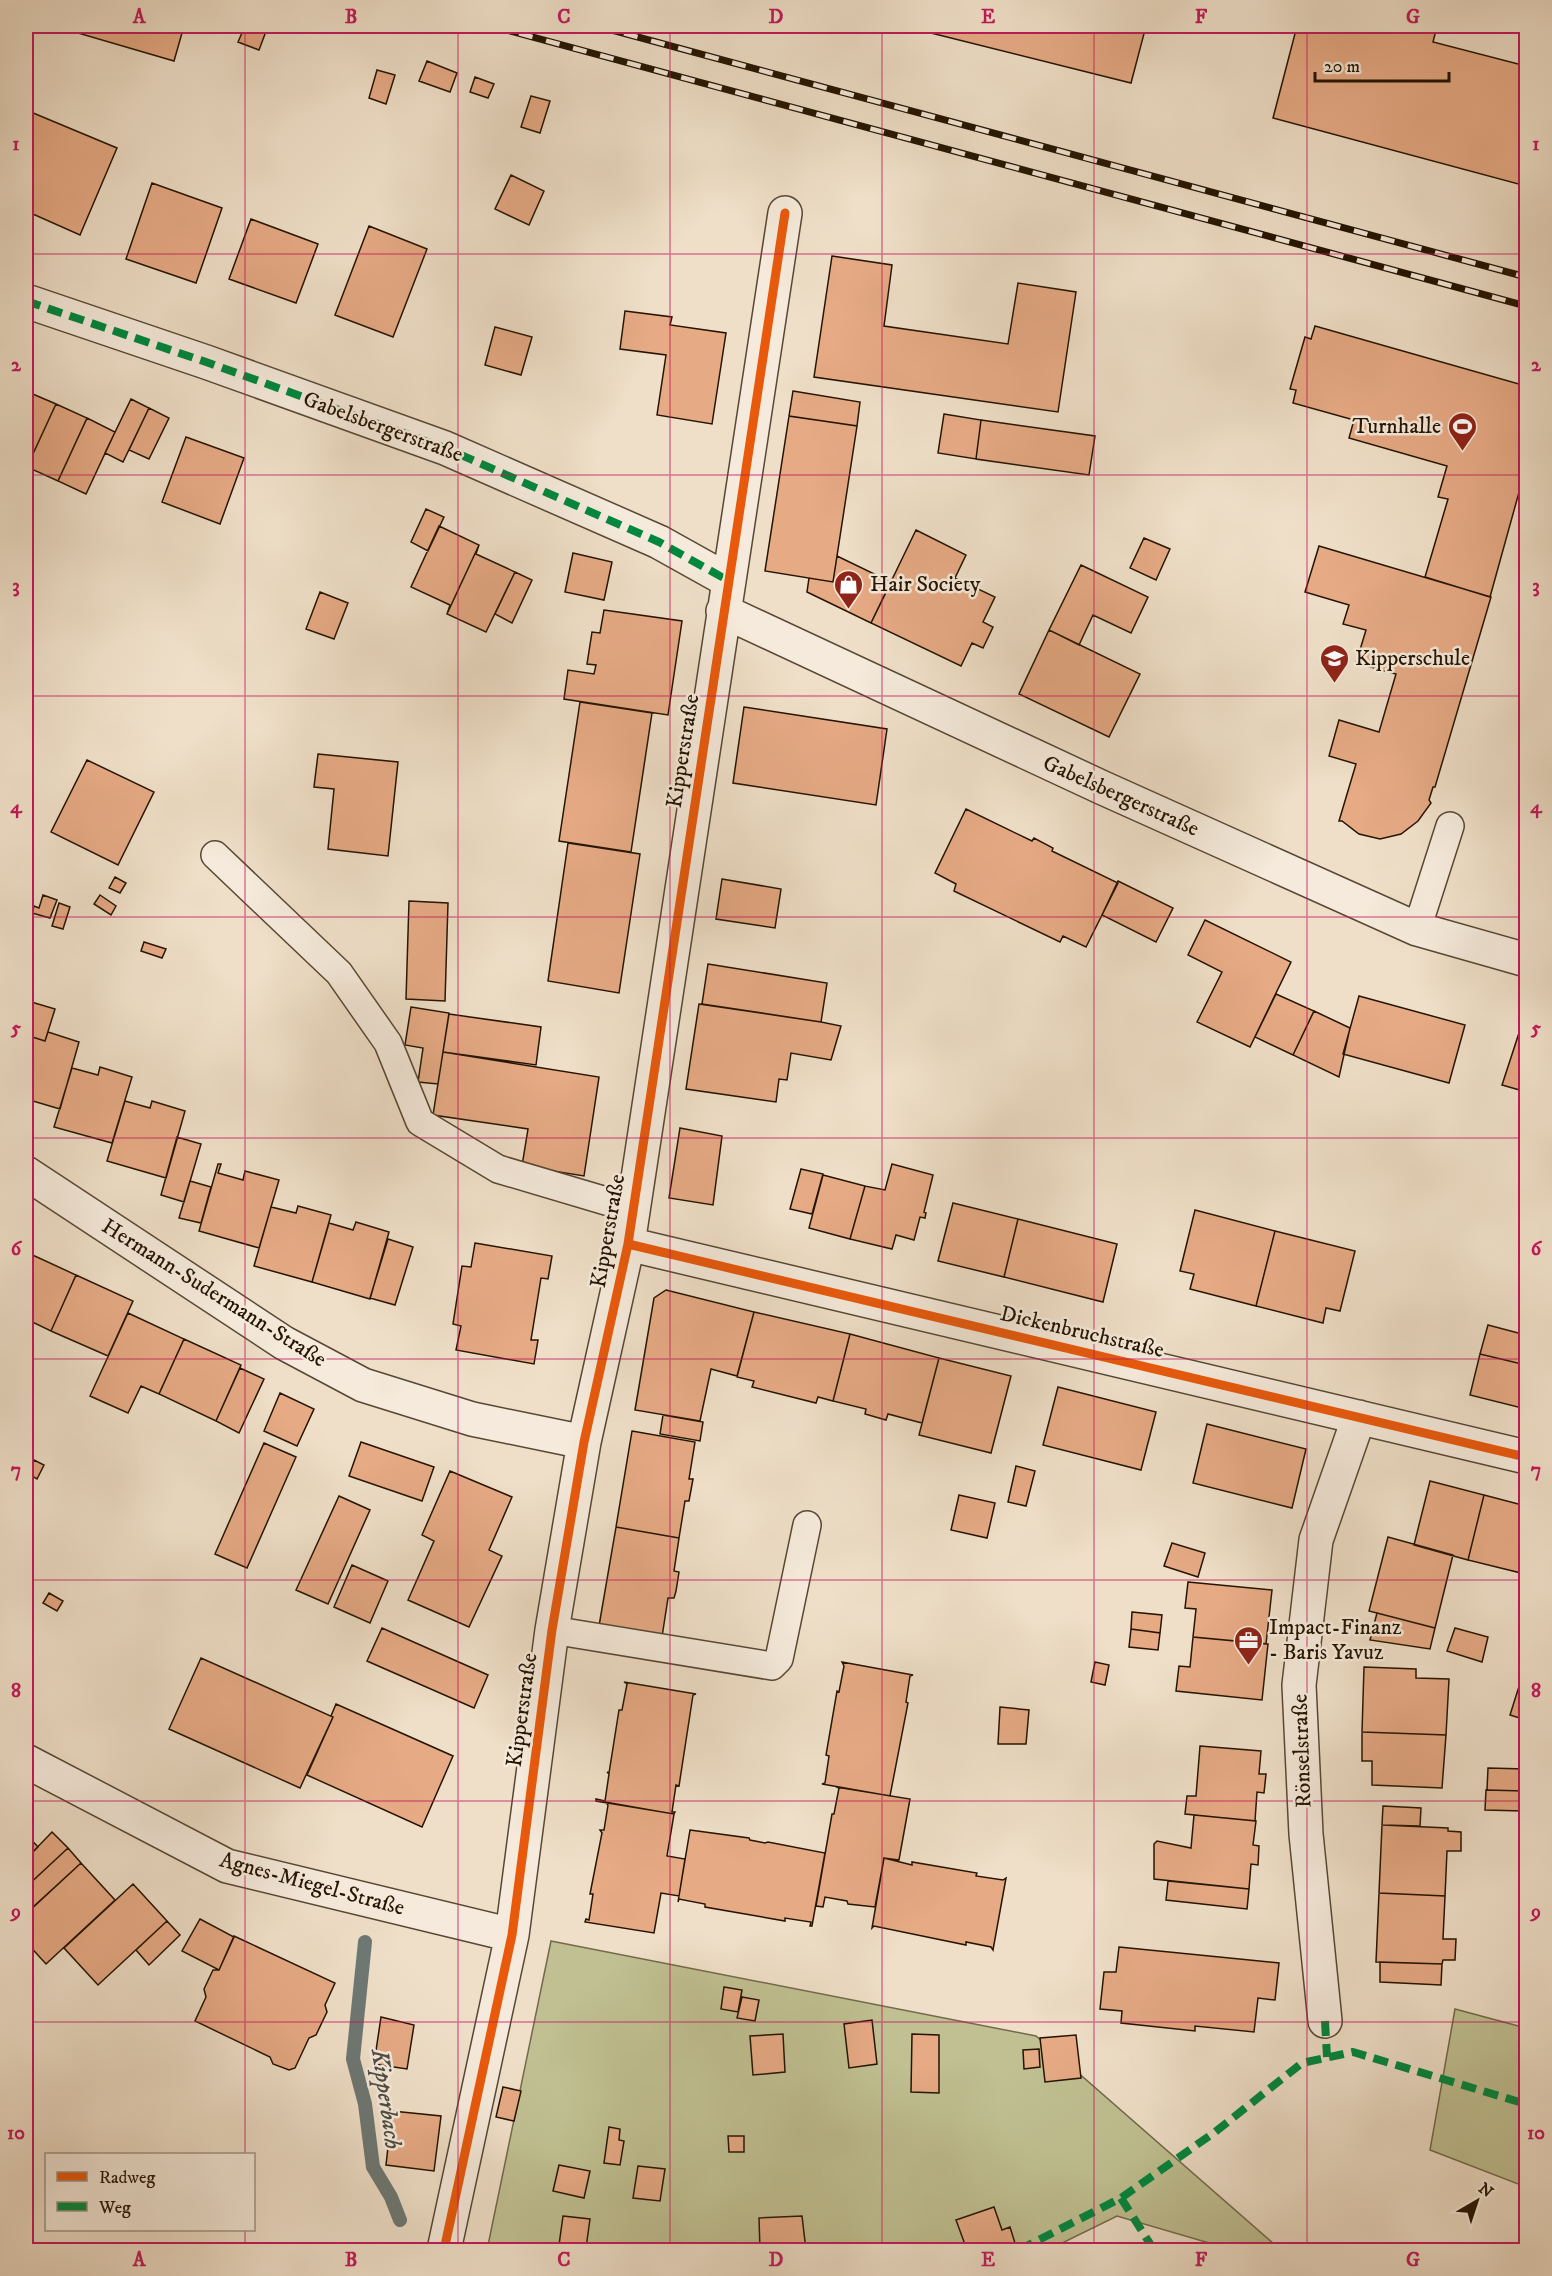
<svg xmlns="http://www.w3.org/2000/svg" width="1552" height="2276" viewBox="0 0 1552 2276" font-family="'IM FELL DW Pica',serif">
<rect width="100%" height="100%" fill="#efdfc8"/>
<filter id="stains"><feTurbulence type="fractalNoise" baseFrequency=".00333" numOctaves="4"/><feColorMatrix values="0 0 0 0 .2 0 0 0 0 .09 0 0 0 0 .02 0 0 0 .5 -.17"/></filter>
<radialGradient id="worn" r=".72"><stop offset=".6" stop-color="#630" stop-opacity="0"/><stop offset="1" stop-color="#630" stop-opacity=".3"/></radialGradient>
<path fill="#c0c092" stroke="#726a4a" stroke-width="1.5" d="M551,1941L1036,2036L1281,2250H1233L1117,2216L1048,2250H487Z
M1455,2009L1526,2028V2187L1430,2150Z"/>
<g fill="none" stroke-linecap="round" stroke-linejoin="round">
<path stroke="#6e7874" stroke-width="14" d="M365,1942L353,2059L365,2104L373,2167L391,2197L400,2220"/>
</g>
<path fill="#e6aa85" stroke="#241401" stroke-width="1.5" d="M80,26H184L174,61L78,33Z
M245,26H268L259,50L238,42Z
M903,26H1146L1131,83Z
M1297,26H1437L1433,42L1526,66V186L1273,118Z
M427,61L457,73L450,92L419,81Z
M377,70L395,75L386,104L369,98Z
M475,77L494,84L488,98L470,92Z
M531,96L550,101L540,133L521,127Z
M26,110L117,148L80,235L26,211Z
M511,175L544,191L529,225L495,209Z
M152,183L222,208L196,283L126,259Z
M251,219L318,244L296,303L229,279Z
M369,226L427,249L393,337L335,315Z
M832,256L892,265L884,326L1008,344L1018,283L1076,292L1058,412L814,377Z
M625,311L672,317L670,325L726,333L712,424L657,415L666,355L620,349Z
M1315,326L1526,386V467L1490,597L1425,577L1448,499L1438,497L1447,466L1349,438L1354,420L1293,403L1296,390L1290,389L1305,337L1311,339Z
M495,327L532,337L521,375L485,365Z
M793,391L860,402L857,426L789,416Z
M28,392L56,404L27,467L26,397Z
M131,399L149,408L123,462L105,453Z
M56,404L87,418L58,481L27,467Z
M149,408L169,418L149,459L129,450Z
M944,414L981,420L976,459L938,453Z
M789,416L857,426L833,582L765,571Z
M87,418L115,432L86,494L58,481Z
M981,420L1095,436L1089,475L976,459Z
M186,437L244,458L220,524L162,502Z
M426,509L444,517L428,551L411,542Z
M439,526L479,545L447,614L450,605L411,587Z
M916,530L966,555L955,578L995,597L983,622L993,627L983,648L972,643L961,666L871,623Z
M1144,538L1170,549L1156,580L1130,568Z
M479,545L476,554L515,572L486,632L447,614Z
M1319,546L1491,597L1435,787H1433L1429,800L1431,803L1418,821L1401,834L1380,839L1359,834L1342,821H1339L1356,764L1329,756L1339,720L1379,732L1396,674L1356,663L1366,630L1343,624L1349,605L1305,592Z
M573,553L612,562L604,600L565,592Z
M837,556L891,582L871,623L807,592L809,578L833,582Z
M1081,565L1148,597L1131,633L1093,615L1079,645L1049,630Z
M515,572L532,580L512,623L495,614Z
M320,592L348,603L334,639L306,629Z
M604,610L682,621L668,715L564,699L568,670L594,674L596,665L587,664L592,632L600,633Z
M1049,630L1140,674L1109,737L1019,694Z
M580,702L652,713L631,852L559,841Z
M744,707L887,729L876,805L733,783Z
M318,754L398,762L388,856L328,849L334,789L314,787Z
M87,760L154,792L118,865L51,832Z
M966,809L1032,841L1034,838L1053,848L1052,851L1118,883L1086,947L1063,936L1060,942L954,891L956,884L935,873Z
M568,843L640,854L619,993L548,981Z
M115,877L126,883L120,893L109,888Z
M722,879L781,889L775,928L716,919Z
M1118,881L1173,908L1156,942L1102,915Z
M43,895L57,900L50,918L32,913L34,906L39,908Z
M100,895L116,906L111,915L94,904Z
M409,901L448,903L445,1001L406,999Z
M59,903L70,907L63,929L52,926Z
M1205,920L1291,962L1250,1047L1197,1022L1222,972L1188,955Z
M144,942L166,949L162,958L141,951Z
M708,964L827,983L821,1022L702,1004Z
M1276,994L1314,1011L1293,1055L1255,1037Z
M1359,996L1465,1025L1449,1083L1343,1054Z
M28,1001L55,1009L45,1041L26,1035V1010Z
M699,1004L821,1022L841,1026L831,1060L791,1053L787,1080L779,1079L776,1102L686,1089Z
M411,1007L449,1013L438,1084L418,1082L423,1048L405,1045Z
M1314,1011L1350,1028L1339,1077L1293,1055Z
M449,1014L541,1027L536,1065L443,1052Z
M48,1032L79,1042L60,1109L26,1099V1035L45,1041Z
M1519,1033L1526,1035V1078L1523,1091L1502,1085Z
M443,1052L599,1077L584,1176L522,1166L528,1129L433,1115Z
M100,1067L132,1077L112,1143L54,1127L72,1068L98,1075Z
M125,1101L150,1108L152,1101L185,1111L166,1178L107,1161Z
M680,1128L722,1136L713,1205L669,1198Z
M177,1137L201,1144L184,1202L161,1195Z
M218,1164H221L218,1173L243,1180L245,1171L279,1180L259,1248L199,1231Z
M892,1164L933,1175L924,1212L926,1213L925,1218L920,1217L914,1240L896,1235L892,1249L850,1239L865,1186L885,1190Z
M801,1169L823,1174L812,1214L790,1209Z
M823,1175L865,1186L850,1239L809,1228Z
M190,1181L211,1187L201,1223L179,1218Z
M953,1203L1018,1219L1004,1277L938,1261Z
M298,1206L331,1215L312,1282L254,1266L271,1207L296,1213Z
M1195,1210L1275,1231L1256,1306L1190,1289L1194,1274L1180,1271Z
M1018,1219L1117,1244L1103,1302L1004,1277Z
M356,1222L389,1232L370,1299L312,1282L329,1223L353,1230Z
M1275,1231L1355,1251L1340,1311L1326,1308L1323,1323L1256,1306Z
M388,1239L413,1247L395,1305L370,1298Z
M475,1243L552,1256L548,1279L541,1278L531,1340H538L534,1364L456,1350L461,1326L453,1324L462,1266L471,1267Z
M26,1252L76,1275L51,1331L26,1319Z
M76,1275L133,1301L108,1356L51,1331Z
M666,1290L754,1312L737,1376L711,1369L700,1421L635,1410L654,1298Z
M754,1312L850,1334L833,1401L818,1397L816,1403L752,1387L754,1381L737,1377Z
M128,1313L184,1339L159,1394L141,1386L128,1413L90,1396Z
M1488,1325L1526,1335V1365L1480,1354Z
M850,1334L939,1358L922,1423L888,1414L886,1420L865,1414L866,1409L833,1401Z
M184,1339L241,1365L216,1421L159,1394Z
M1480,1354L1526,1365V1409L1470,1395Z
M939,1358L1011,1376L991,1453L919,1435Z
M240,1368L264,1379L239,1433L216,1421Z
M1058,1387L1156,1412L1141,1470L1043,1445Z
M280,1393L314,1409L297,1446L264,1431Z
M663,1415L703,1422L700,1441L660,1434Z
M1207,1424L1306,1449L1292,1508L1193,1483Z
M632,1431L695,1442L689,1479H693L689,1501H685L679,1538L616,1527Z
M361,1442L434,1467L422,1501L349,1476Z
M264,1443L296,1457L247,1568L215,1554Z
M34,1460L44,1465L37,1479L27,1473Z
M1016,1466L1035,1471L1026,1506L1008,1502Z
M450,1471L512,1497L489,1550L502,1556L469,1627L408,1600L434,1541L422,1535Z
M1430,1481L1484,1495L1468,1560L1414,1545Z
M959,1495L995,1503L987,1538L951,1530Z
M1484,1495L1526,1506V1553L1521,1573L1468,1560Z
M339,1496L370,1510L328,1604L296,1590Z
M616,1527L679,1538L674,1571L679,1572L676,1591L674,1598H668L662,1637L599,1626Z
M1388,1537L1453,1555L1435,1628L1369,1611Z
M1172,1543L1205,1553L1198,1577L1164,1566Z
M352,1565L388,1581L370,1623L334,1607Z
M1188,1582L1272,1590L1266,1644L1193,1637L1196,1609L1185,1608Z
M49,1593L63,1601L57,1611L43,1603Z
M1132,1612L1162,1615L1160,1633L1131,1629Z
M1377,1613L1435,1628L1430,1649L1370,1640Z
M382,1628L488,1675L474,1708L367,1661Z
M1455,1628L1488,1637L1482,1662L1447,1651Z
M1131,1629L1160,1633L1158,1650L1129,1647Z
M1193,1637L1268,1644L1262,1700L1176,1691L1179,1666L1190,1667Z
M201,1658L333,1717L300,1788L169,1729Z
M842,1662L913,1675L910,1676L906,1702L908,1703L890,1796L822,1784L825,1783L829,1756L826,1755L837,1691L839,1692L844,1666Z
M1095,1662L1109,1665L1105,1685L1091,1682Z
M1364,1667L1416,1669V1678L1449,1679L1446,1735L1362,1732Z
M1522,1677L1526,1678V1720L1510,1715Z
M624,1682L696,1694L693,1695L679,1786L676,1785L672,1812H675L674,1814L596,1801V1799L605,1801L609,1774L607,1772L609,1773L619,1710H622L627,1684Z
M336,1704L453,1756L422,1827L307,1775L333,1717L331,1716Z
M1000,1707L1029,1710L1026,1744H998Z
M1362,1732L1446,1735L1442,1788L1372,1785V1761H1362Z
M1200,1746L1261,1751L1259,1774H1266L1264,1793L1257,1792L1255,1821L1185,1814L1187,1796H1196Z
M1488,1768L1525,1769L1524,1791L1487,1790Z
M836,1787L910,1799L899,1860L884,1858L875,1907L848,1904L847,1901L825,1897L823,1907L816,1906L832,1814H834L839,1788Z
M1486,1790L1524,1791L1523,1811L1485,1810Z
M605,1802L674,1814L667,1856L685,1859L679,1896L661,1893L654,1933L585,1922L586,1919L589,1920L593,1894H590L602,1833L600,1830H604L608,1805Z
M1383,1806L1421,1808L1420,1826L1382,1825Z
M1194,1815L1256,1821L1253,1845L1259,1846L1258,1865L1251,1864L1249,1889L1154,1879V1844L1157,1841L1191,1848Z
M1382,1825L1448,1828V1831L1461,1832V1851H1447L1445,1896L1379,1893Z
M690,1830L749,1838L750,1840L765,1843L768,1842L825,1853L812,1926H810L811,1922L785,1918V1921L705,1907V1904L679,1899L678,1902Z
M52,1832L68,1848L26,1887V1859Z
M26,1834L38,1847L26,1859Z
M68,1848L81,1863L33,1907L29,1903L26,1907V1887Z
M884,1858L912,1865V1862L977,1873L976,1876L1003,1880L1006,1878L993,1950L991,1947L966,1942V1945L874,1926L872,1928Z
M81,1863L115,1900L46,1964L26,1942V1914Z
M1168,1881L1249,1889L1247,1909L1166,1900Z
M133,1884L167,1921L98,1985L64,1948Z
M1379,1893L1445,1896L1443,1939H1456L1455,1960H1443L1442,1964L1376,1962Z
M200,1919L234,1937L219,1970L182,1951Z
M167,1921L180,1935L149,1965L136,1950Z
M234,1936L335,1983L325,2005L327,2012L316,2035L309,2038L295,2068L289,2070L273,2064L270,2057L195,2021L206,1997L204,1989L213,1970H219Z
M1119,1947L1279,1963L1275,2000L1258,1998L1254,2032L1195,2026V2031L1121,2023L1122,2011L1100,2009L1104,1972H1116Z
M1380,1962L1442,1964L1441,1985L1380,1982Z
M724,1987L742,1990L738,2012L721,2009Z
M742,1997L759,2000L755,2021L737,2018Z
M381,2017L414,2025L407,2069L374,2064Z
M872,2020L877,2064L849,2068L844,2024Z
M783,2034L785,2072L753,2075L750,2036Z
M912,2034L939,2035V2093L911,2092Z
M1076,2035L1081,2078L1045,2082L1040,2038Z
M1039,2049L1040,2067L1024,2069L1023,2050Z
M503,2087L521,2091L514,2121L496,2117Z
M392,2111L441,2116L434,2171L386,2165Z
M609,2127L620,2129L619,2140L624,2141L620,2165L604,2163Z
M728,2136H744V2152H729Z
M559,2165L590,2171L584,2198L553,2191Z
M638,2166L665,2169L660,2201L633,2198Z
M994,2207L1002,2230L1010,2227L1015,2243L993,2250H967L956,2220Z
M563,2216L590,2219L586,2248L559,2245Z
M802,2216L806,2250H760L759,2218Z"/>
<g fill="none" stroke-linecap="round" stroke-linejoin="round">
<defs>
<path id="lane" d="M215,855L339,973L388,1043L420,1122L498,1169L633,1209
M1417,929L1450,826
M552,1630L772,1666L779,1659L807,1525"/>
<path id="street" d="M26,301L206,362L445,448L659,542L729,581
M723,611L1103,788L1417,929L1526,960
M26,1173L284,1343L363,1385L472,1419L584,1442
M628,1244L1526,1457
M26,1761L227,1866L512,1935
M1325,2021L1306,1834L1299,1685L1316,1540L1359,1417
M444,2250L512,1935L552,1630L584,1442L628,1244L785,213"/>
</defs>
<use href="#lane" stroke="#574733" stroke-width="30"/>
<use href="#street" stroke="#574733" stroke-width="36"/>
<use href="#lane" stroke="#f5eadb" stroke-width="27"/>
<use href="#street" stroke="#f5eadb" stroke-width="33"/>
<defs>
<path id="rail" d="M492,26L1526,306
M597,26L1526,277"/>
</defs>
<use href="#rail" stroke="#241401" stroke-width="7"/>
<use href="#rail" stroke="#f5eadb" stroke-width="4.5" stroke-dasharray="14" stroke-linecap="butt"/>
<path stroke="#00873e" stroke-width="8" stroke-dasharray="15 8" stroke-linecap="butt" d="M26,301L206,362L445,448L659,542L729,581
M1325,2021L1327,2057
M1121,2198L1154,2250
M1019,2250L1121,2198L1215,2132L1302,2063L1353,2052L1526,2104"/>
<defs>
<path id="cycleway" d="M628,1244L1526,1457
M444,2250L512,1935L552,1630L584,1442L628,1244L785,213"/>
</defs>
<use href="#cycleway" stroke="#f5eadb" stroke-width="13"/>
<use href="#cycleway" stroke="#e8590c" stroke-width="9"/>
</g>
<path fill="none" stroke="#c2185b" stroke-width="1.5" stroke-opacity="0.55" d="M245,26V2154M458,26V2250M670,26V2250M882,26V2250M1094,26V2250M1307,26V2250M26,254H1526M26,475H1526M26,696H1526M26,917H1526M26,1138H1526M26,1359H1526M26,1580H1526M26,1801H1526M26,2022H1526M245,2230V2250"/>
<defs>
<symbol id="stadium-pin" viewBox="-11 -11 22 30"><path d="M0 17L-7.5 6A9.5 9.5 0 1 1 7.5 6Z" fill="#8f2418" stroke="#f5eadb"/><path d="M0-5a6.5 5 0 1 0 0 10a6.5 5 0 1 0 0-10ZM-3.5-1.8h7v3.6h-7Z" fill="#fff"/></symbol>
<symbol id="shop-pin" viewBox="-11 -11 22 30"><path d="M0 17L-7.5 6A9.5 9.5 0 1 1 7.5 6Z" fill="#8f2418" stroke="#f5eadb"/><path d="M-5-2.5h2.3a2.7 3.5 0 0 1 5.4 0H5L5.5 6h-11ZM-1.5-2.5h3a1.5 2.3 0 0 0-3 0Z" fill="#fff"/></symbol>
<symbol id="school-pin" viewBox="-11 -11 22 30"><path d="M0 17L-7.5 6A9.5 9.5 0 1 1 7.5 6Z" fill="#8f2418" stroke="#f5eadb"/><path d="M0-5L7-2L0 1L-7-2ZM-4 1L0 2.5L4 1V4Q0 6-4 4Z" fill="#fff"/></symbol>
<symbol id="office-pin" viewBox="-11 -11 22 30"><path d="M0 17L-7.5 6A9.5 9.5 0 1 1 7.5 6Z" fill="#8f2418" stroke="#f5eadb"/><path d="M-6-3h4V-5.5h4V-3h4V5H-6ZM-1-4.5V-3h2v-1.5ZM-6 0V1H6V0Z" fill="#fff"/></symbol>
</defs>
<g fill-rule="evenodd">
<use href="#stadium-pin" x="1446" y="410" width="33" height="45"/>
<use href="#shop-pin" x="832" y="568" width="33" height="45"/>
<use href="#school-pin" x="1318" y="642" width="33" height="45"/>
<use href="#office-pin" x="1232" y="1624" width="33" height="45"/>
</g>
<g text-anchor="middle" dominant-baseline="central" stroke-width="5" stroke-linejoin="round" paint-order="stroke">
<g font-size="22" fill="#241401" stroke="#f5eadb" text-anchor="start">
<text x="1441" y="426" text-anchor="end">Turnhalle</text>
<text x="870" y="584">Hair Society</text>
<text x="1355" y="658">Kipperschule</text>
<text x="1269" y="1627">Impact-Finanz<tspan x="1269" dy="25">- Baris Yavuz</tspan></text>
</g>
<g font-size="22" fill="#241401" stroke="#f5eadb">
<text transform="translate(383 427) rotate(20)">Gabelsbergerstraße</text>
<text transform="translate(683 751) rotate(-81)">Kipperstraße</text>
<text transform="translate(1121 796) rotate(24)">Gabelsbergerstraße</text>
<text transform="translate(608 1231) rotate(-80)">Kipperstraße</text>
<text transform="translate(214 1293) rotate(32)">Hermann-Sudermann-Straße</text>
<text transform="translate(1082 1332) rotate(13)">Dickenbruchstraße</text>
<text transform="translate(522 1710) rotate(-82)">Kipperstraße</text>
<text transform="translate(1302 1751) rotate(-92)">Rönselstraße</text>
<text transform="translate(312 1884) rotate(15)">Agnes-Miegel-Straße</text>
</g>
<g font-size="24" font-style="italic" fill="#4f4e44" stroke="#f5eadb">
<text transform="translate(386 2099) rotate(82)">Kipperbach</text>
</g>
</g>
<rect width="1552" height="2276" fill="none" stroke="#efdfc8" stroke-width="66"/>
<rect x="45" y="2153" width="210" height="78" fill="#f5eadb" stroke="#a19484" stroke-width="1.5"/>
<rect x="57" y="2172" width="30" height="9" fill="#e8590c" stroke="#a19484" stroke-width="1.5"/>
<text x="99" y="2183" font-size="18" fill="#241401">Radweg</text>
<rect x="57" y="2202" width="30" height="9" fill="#00873e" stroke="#a19484" stroke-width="1.5"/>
<text x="99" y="2213" font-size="18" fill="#241401">Weg</text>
<g transform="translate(1477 2201) rotate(39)" stroke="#f5eadb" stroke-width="4.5" paint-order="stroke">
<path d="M0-4.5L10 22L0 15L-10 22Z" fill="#241401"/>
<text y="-9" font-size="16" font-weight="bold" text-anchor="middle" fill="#241401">N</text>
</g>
<path d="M1315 72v9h134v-9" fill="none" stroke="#241401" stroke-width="3"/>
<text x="1324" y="72" font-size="18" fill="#241401" stroke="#f5eadb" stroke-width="4.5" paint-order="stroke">20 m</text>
<rect x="33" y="33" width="1486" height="2210" fill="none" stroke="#c2185b" stroke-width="2"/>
<g font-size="20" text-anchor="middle" font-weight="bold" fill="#c2185b">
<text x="139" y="23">A</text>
<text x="351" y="23">B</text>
<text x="564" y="23">C</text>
<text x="776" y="23">D</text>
<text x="988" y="23">E</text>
<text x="1201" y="23">F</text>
<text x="1413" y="23">G</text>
<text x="16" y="150">1</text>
<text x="1536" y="150">1</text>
<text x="16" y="371">2</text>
<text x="1536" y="371">2</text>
<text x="16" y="592">3</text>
<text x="1536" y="592">3</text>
<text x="16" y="813">4</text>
<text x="1536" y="813">4</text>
<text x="16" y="1034">5</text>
<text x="1536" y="1034">5</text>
<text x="16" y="1255">6</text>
<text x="1536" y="1255">6</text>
<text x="16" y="1476">7</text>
<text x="1536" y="1476">7</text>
<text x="16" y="1697">8</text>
<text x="1536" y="1697">8</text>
<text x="16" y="1918">9</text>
<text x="1536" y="1918">9</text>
<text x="16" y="2139">10</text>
<text x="1536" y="2139">10</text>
<text x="139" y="2266">A</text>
<text x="351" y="2266">B</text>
<text x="564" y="2266">C</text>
<text x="776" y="2266">D</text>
<text x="988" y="2266">E</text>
<text x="1201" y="2266">F</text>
<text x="1413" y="2266">G</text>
</g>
<rect width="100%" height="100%" filter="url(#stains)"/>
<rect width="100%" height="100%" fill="url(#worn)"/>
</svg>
